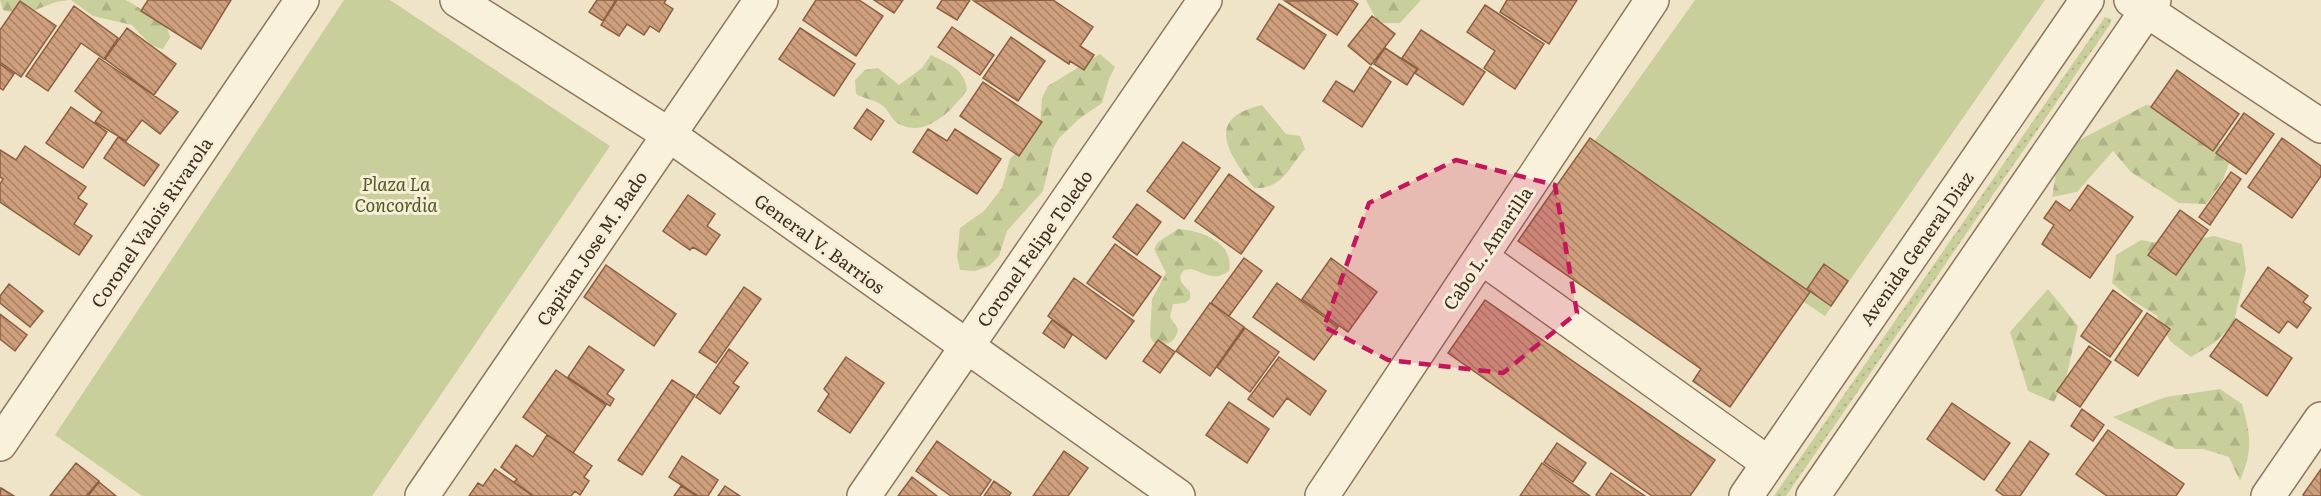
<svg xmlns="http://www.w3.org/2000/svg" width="2321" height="496" viewBox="0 0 2321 496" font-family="Literata,serif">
<defs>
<pattern id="grass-dots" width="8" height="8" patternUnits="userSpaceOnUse" patternTransform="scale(1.5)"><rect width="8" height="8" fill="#c9cf9b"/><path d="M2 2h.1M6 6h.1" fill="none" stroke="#aeb285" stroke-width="1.8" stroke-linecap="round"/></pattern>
<pattern id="forest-firs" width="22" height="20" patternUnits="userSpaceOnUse" patternTransform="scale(1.5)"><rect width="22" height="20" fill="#c9cf9b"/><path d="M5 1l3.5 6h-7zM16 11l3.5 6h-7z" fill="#aeb285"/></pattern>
<pattern id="building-back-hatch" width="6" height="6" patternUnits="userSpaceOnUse" patternTransform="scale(1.5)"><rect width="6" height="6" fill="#cf9f7d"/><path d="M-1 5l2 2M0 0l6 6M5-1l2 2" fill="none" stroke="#a98266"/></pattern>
</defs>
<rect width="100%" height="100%" fill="#f0e4c8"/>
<path fill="url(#grass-dots)" d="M2105,17L2111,19V23L1786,496H1774Z"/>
<path fill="url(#forest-firs)" d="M0,0H69L56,2L30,12L17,14L3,10Z
M71,0H126L166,24L170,37L163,49L151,45L132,25L93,16Z
M1366,0H1421L1400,23H1378Z
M1100,54L1115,67L1109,79L1102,103L1079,119L1059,138L1053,149L1043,191L1007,231L999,256L989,266L975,271L960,270L957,256L960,228L984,211L1002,188L1010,159L1040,127L1042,98L1048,86Z
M931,55C949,64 965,69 967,90C953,109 928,137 901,125C891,121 889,110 882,105C875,100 863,98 856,94L855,80L865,70L878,68L899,85L922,68Z
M1262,105L1286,134L1300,136L1305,149C1288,168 1283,189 1254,188C1230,154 1202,119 1262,105Z
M2146,105C2199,109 2200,120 2231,158L2222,182L2206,204L2179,203L2131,172L2113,151L2077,192L2052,197L2057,168L2072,144Z
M1178,229C1200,230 1235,242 1229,271C1214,282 1205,273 1191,269L1184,270L1180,276L1181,282L1190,292V299L1185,303L1173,304L1170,317L1178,329C1176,343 1166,347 1153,342L1150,336L1152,299L1166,273L1154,249L1158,242Z
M2214,236L2242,244L2246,270L2233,325L2214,343L2191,357L2170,341L2156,315L2133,301L2112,283L2116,255L2141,240L2170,245Z
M2048,289L2078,326L2066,378L2054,402L2028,391L2010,332Z
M2220,389L2242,404C2251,437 2253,449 2240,481L2229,457L2203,449H2176L2113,417L2166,397Z"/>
<path fill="#c9cf9b" d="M344,0H390L610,146L372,496H142L55,435Z
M1695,0H2045L1825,316L1584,156Z"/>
<path fill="url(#building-back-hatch)" stroke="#8d5f41" stroke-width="1.5" d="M148,0H231L201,49L141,11Z
M597,0H616L603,21L589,12Z
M617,0H666L664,3L673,9L659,32L650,26L644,35L627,24L619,36L601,25Z
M816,0H859L883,16L856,56L803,20Z
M874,0H903L894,13Z
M942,0H970L957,20L937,8Z
M1053,0L1093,27L1080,46L1094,55L1084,70L1070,61L1069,64L974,1Z
M1352,0L1358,4L1337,35L1285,1Z
M1507,0H1577L1549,44L1500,12Z
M20,1L56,26L21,77L0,62V30Z
M1279,4L1326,35L1304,69L1257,39Z
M1485,5L1544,44L1515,89L1484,68L1495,51L1467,32Z
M74,6L118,38L104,59L81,43L48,91L26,76Z
M1372,16L1395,34L1371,65L1348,46Z
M952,27L994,55L980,75L938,47Z
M127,28L176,64L154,95L105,59Z
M800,28L855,64L834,96L779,59Z
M1421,30L1485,72L1463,105L1415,73L1418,69L1402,58Z
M1011,37L1045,61L1018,101L983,78Z
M1385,48L1417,69L1407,85L1374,64Z
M99,58L178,112L160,134L142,120L126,141L95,122L102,112L75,91Z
M0,64L14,74L3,90L0,88Z
M1370,67L1391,82L1362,127L1323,101L1336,81L1354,92Z
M2177,70L2239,114L2213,151L2151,107Z
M983,82L1042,122L1019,156L960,116Z
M71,107L107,132L83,168L46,143Z
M867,109L884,121L871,140L854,128Z
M2244,113L2274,134L2246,174L2216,153Z
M928,129L947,141L955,129L1001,159L977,194L913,152Z
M118,137L159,165L144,186L104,158Z
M1590,138L1810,292L1730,407L1693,381L1701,369L1518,241Z
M2282,138L2321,166V176L2292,218L2248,187Z
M1183,142L1220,168L1184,219L1147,191Z
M25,146L86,187L78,198L87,204L74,224L92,236L79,255L0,202V184L3,179L0,177V150L16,160Z
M2231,172L2241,179L2210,225L2199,217Z
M1229,174L1274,207L1241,254L1195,221Z
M2088,185L2133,217L2090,278L2042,244L2054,225L2044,218L2056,201L2070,211Z
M688,195L715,214L707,226L720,235L706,255L693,247L690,250L663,231Z
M1137,204L1161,222L1137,255L1113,237Z
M2180,210L2208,230L2176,275L2148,255Z
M1115,244L1161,277L1133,316L1087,283Z
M1244,258L1262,271L1229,316L1211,303Z
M1331,258L1377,292L1348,332L1302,299Z
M1824,264L1848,281L1831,306L1807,289Z
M606,265L676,314L654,346L584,297Z
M2268,267L2308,296L2303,302L2311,308L2297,328L2288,321L2279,333L2241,306Z
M1074,278L1134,321L1106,359L1048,316Z
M1277,283L1338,327L1314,360L1253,317Z
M9,284L43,311L30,327L0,303V296Z
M744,287L761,299L716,363L699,352Z
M2113,290L2142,311L2110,357L2081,336Z
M1485,300L1715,460L1690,496H1652L1448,353Z
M1210,303L1244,327L1210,376L1176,351Z
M2147,313L2170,329L2138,376L2115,360Z
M0,314L27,335L15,351L0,339Z
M2236,319L2292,358L2267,396L2210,356Z
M1052,320L1072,335L1064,348L1043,333Z
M1245,328L1279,352L1250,392L1217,367Z
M1158,340L1175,352L1160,373L1143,361Z
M589,346L624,370L607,394L614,399L610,406L568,377Z
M2089,346L2111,362L2080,407L2057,391Z
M729,349L748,363L733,383L739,387L720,414L696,397Z
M846,357L884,383L850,433L818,411L829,394L824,389Z
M1279,357L1326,391L1310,415L1287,398L1273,417L1248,399Z
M556,370L606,405L573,453L523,417Z
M672,380L695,395L642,475L618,460Z
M1229,402L1269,429L1247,463L1206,435Z
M1952,403L2010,443L1984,480L1927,439Z
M2082,409L2104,425L2093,441L2071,426Z
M2108,430L2184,484L2176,496H2107L2076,474Z
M547,435L592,466L584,477L589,481L580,495L575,491L571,496H534L514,482L517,479L501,467L516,445L533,457Z
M937,441L991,480L980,496H951L916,471Z
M2030,441L2049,454L2020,496H2004L1996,490Z
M1557,443L1586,463L1573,482L1544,462Z
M1064,451L1088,468L1068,496H1033Z
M682,456L718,480L708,496H698L669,477Z
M76,463L99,481L86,496H50Z
M1542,463L1590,496H1520Z
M495,469L533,496H469L478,483L483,486Z
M2321,469V496H2304L2303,495Z
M1611,473L1645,496H1597L1596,495Z
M912,477L937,496H898Z
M994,481L1011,493L1009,496H984Z
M99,482L116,496H88Z
M681,486L697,496H674Z
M725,486L740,496H718Z
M1,488L14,496H0Z"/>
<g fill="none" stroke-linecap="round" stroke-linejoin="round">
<defs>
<path id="minor" d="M457,0L668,134L1178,496
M2131,0L2321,126
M1481,257L1768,463
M0,444L302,0
M422,496L761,0
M864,496L1205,0
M1322,496L1652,0
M1746,496L2087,0
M1813,496L2154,0
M2268,496L2321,419"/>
</defs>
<use href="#minor" stroke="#8d765c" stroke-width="36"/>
<use href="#minor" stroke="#faf1dc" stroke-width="33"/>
</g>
<path fill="#c2185b" fill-opacity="0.2" stroke="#c2185b" stroke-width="4.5" stroke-dasharray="12 8" stroke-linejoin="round" d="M1456,160L1555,185L1577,313L1503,373L1388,360L1324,327L1369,203Z"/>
<g text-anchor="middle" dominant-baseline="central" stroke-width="6" stroke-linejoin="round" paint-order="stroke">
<g font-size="18" font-style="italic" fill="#4d5a26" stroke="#f7eed8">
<text x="396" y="183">Plaza La<tspan x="396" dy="21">Concordia</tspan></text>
</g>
<g font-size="18" fill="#3d2e20" stroke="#f7eed8">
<text transform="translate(151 222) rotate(-56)">Coronel Valois Rivarola</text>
<text transform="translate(820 243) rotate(36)">General V. Barrios</text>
<text transform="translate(591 248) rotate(-56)">Capitan Jose M. Bado</text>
<text transform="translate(1034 248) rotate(-55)">Coronel Felipe Toledo</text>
<text transform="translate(1487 248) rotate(-56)">Cabo L. Amarilla</text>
<text transform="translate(1916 248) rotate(-55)">Avenida General Diaz</text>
</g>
</g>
</svg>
